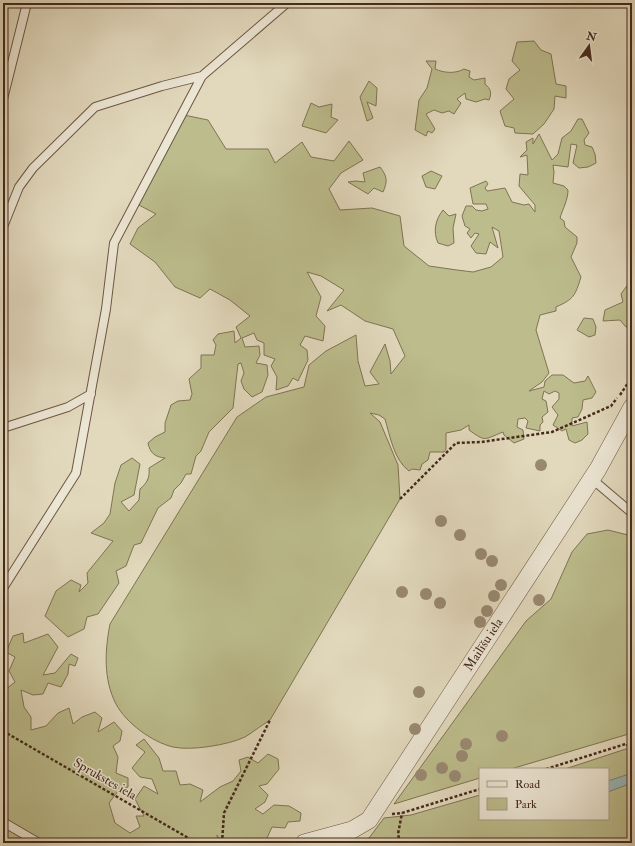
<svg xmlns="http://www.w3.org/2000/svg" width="635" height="846" viewBox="0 0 635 846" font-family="'IM FELL Double Pica',serif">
<rect width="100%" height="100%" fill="#e2d9bd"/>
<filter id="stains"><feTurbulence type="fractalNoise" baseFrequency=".005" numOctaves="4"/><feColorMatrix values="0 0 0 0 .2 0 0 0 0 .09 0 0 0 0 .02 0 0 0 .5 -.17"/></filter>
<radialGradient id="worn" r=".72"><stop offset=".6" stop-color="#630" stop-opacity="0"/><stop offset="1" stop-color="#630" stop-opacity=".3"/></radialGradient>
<path fill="#bcbc8c" stroke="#807354" d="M534,41L541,50L551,54L556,84L566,86V98L555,96L554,109L544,124L533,134L515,133L514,128L505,126L500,111L514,99L506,89L509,79L520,70L512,61L517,42Z
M426,61H436L435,69C444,73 455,74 464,69L470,71L469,77L474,80L485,78V84C491,89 492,93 489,100L485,99L476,102L466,99L465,93L457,99L461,103L454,114L449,111L442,113L434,110L426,114L435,129L432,133L428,131L426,136L415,130L419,100L427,88L432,69Z
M369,81L377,88L376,106L367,102L373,118L367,121L360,97Z
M311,103L319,107L332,104L331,117L338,120L326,133L302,126Z
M184,115L208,120L226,149H268L275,163L302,142L311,157L334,161L349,141L363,160L341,173L329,189L340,210L372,208L400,216L404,246L429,266L457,270L473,272L491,267L503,257L499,231L492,227L498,248L490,242L486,254L476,253L471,246L479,234L475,233L471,238L467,233L470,229L465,226L462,216L466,206H472L476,210L482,211L488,209L486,204H473L470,188L486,181L488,184L485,188L487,191L505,188L512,202L524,205L529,204L535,212V205L519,186L520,174L528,175L527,155L520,157L527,150L526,142L533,138V144L539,134L552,160L558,154L562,138L571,131L578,119H582L589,133L584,140L585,145L592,147L595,154L596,163L588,167L579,168L573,163L577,145L571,144L568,167L553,165L554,172L553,183L564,186L568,190C568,200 563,208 560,218L564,221L565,227L577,237V243L571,257L581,277C575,296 574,299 556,307V311L540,315L536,330L549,373L542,382L529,391L544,387L545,381L552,375H563L574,383L585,381L588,376L596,392L592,398L583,400L582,409L578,417L572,418V426L587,422L588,434L582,440L575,443L569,440L566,429L562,431L553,425L558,415L552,407L559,399V393L555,391L549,394L544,391L542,399L546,401L548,412L542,417L543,422L540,425V431L526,428L528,421L525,418L518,419L517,427L523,430L524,439L514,443L504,435L503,432C483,440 486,442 469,430V425L461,430L446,433V449L444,452H430L428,460L422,464L420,470L412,469L409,471C394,460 390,436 385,419L379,415L370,413L380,422L398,465L400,499L270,720C262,725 253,732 245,737C228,745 191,751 173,747C152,742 126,723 116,704C103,679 105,650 110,624L237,417L266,397L304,387L309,365L326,351L356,335L358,361L365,386L379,384L370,372L385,344L390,361L391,374L405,356L393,329L365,321L341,305L327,311L344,290L321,276L307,272L321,297L316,316L325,326L323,341L305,336L300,345L307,350L308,360L298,381L293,378L288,386L276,390L277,377L271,366L275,359L264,355V343L257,340L254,333L242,338L245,347L259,346L260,355L256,363L267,365L268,375L262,392L252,397L244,389L241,381L244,373L241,363L238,364L233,408L209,432L201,451L196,456L191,474H186L181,483L174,490L171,498L158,508L141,543L134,545L126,566L116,571L119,583L98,614L87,617L84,629L68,637L45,616L56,591L71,580L81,585L79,592L88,583L87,573L113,541L91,533L104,523L110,514L115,483L121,465L132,458L140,464L134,495L121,502L129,511L139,500L140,489C147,483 150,478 149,468L165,458C155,457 150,453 148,443L155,437L165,432V423L171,405L178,401L190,400L192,394L189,379L201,368V355H214L216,345L213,340L218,334L234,331L235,343L241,338L236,327L250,316L230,300L210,289L200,298L175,287L155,262L130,244L138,228L156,214L137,204Z
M380,167C387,176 388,181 383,192L374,188L368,194L348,182L356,181L365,182L363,173Z
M431,171L442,176L435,189L426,187L422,176Z
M443,210L449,216L456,214L453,228L454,243L448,246L438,243C433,232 435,220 443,210Z
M629,283L632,287V326L626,327L620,320L603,321L605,310L623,302L621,294Z
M584,318L593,319L596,327L595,335L589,337L577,330Z
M608,530L632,536V733L511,769H480V778L394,804L526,621L551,599L572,552L587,534Z
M23,633L24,643L48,634L58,647L43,675L55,673L71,654L78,658L75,666L69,664L68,674L61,687L48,683L43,694L33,695L21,690L24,707L31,717V730L46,726L58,713L69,708L73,724L82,717L95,712L102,718L98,732L114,722L122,731L120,741L113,746L118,757L116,773L128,778V787L118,791L109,803L115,823L130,833L140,827L136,816H144L135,799L144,786L158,794L152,779L140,777L132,768L145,752L136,745L144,739L159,758L163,771H176L180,785L190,784L203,790L200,802L220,787L233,781L241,771L239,760L248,757L258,763L268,754L278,759L279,769L267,784L259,786L268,795L265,802L255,809L263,814L274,805L289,806L301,813L300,821L288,822L285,828L272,827L267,838L258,843H222L217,835L218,843H3V688L5,690L15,682L9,671L15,657L6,652L13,636Z
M632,747V843H359L369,838L384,818L411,815L480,795V819H608V769H565Z"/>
<path fill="#99b8bb" stroke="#777f7b" d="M632,773V783L608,792V781Z"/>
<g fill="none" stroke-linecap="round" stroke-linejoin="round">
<defs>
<path id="lane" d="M3,99L27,3
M3,227L19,187L33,168L95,107L162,86L202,76
M3,428L68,407L91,394
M592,479L632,513
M3,588L76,473L106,309L114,243L202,76L287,3
M3,822L39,843"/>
<g id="street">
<path id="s1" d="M304,843L352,830L369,820L598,469L632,407"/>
</g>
</defs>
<use href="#lane" stroke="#6c5644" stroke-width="10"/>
<use href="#street" stroke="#6c5644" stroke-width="18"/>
<path stroke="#452a1c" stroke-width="2.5" stroke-dasharray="3 2" stroke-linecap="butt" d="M620,395L632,377
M400,499L456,443L481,442L552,432L611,406L617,398
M3,731L197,843
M627,744L632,757
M546,769L632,742
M392,814L402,813L480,789
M222,843L224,813L270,720
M400,843L398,834L402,813"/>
<use href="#lane" stroke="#ece6d4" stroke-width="8"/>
<use href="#street" stroke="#ece6d4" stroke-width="17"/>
</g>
<g fill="#998971">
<circle cx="541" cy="465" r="6"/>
<circle cx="441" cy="521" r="6"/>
<circle cx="460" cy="535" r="6"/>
<circle cx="481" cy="554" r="6"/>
<circle cx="492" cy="561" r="6"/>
<circle cx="501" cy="585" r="6"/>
<circle cx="402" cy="592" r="6"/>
<circle cx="426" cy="594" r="6"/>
<circle cx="494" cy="596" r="6"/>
<circle cx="539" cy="600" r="6"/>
<circle cx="440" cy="603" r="6"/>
<circle cx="487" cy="611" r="6"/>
<circle cx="480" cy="622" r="6"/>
<circle cx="419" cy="692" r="6"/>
<circle cx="415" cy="729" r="6"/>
<circle cx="502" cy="736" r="6"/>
<circle cx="466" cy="744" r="6"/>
<circle cx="462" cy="756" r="6"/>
<circle cx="442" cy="768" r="6"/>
<circle cx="421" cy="775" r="6"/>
<circle cx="455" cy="776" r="6"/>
</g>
<g text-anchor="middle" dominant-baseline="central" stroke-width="3" stroke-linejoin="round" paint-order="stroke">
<g font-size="13" fill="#452a1c" stroke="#ece6d4">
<text stroke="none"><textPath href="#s1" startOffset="279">Mailīšu iela</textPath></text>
<text transform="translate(105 779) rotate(30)">Sprukstes iela</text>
</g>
</g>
<rect width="635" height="846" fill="none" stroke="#e2d9bd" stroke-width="16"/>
<rect x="4" y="4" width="627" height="838" fill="none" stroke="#452a1c" stroke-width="2"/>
<rect x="8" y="8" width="619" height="830" fill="none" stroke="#452a1c"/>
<rect x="479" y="768" width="130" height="52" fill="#ece6d4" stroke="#a99b8a"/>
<rect x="487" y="781" width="20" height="6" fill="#ece6d4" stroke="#a99b8a"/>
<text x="515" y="788" font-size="12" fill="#452a1c">Road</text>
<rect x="487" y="798" width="20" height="12" fill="#bcbc8c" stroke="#a99b8a"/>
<text x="515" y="808" font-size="12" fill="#452a1c">Park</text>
<g transform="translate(589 46) rotate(14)" stroke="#ece6d4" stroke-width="3" paint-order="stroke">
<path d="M0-3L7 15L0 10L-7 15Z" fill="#452a1c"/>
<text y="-6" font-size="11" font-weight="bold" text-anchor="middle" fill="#452a1c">N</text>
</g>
<rect width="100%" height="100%" filter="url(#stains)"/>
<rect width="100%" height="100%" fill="url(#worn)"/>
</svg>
